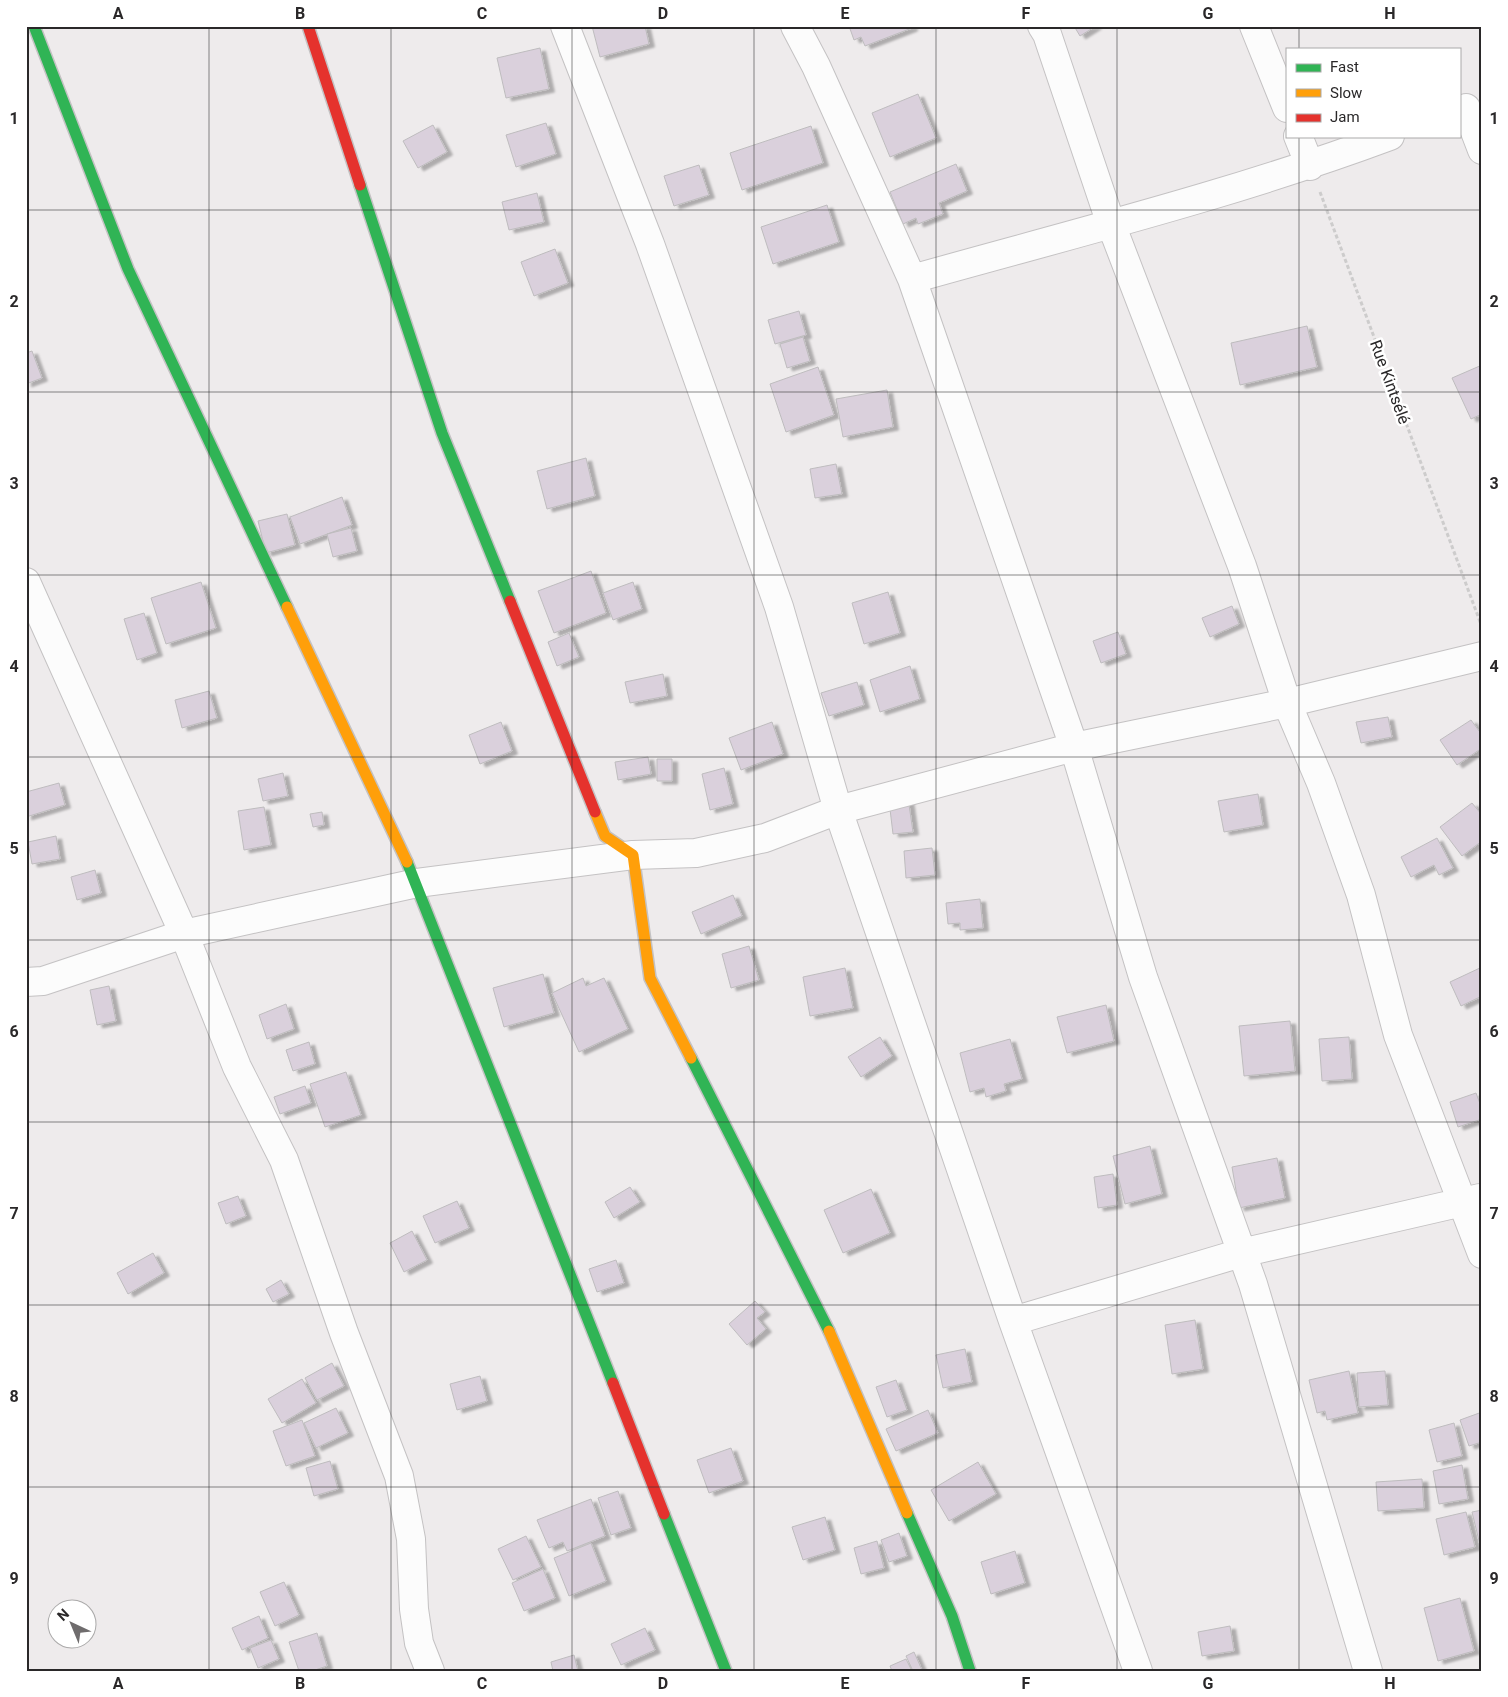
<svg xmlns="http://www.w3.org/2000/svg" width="1508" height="1697" viewBox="0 0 1508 1697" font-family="Roboto,sans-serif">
<defs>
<filter id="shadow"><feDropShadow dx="5.5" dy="3" stdDeviation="1" flood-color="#0004"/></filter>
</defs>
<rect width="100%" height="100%" fill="#eeebec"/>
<path fill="#dad0dc" stroke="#bebcbe" filter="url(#shadow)" d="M592,26H645L649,44L600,57Z
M849,26H912V28L865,46L861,37L854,40Z
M1074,26H1096L1080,36Z
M540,48L549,89L506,98L497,58Z
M918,94L936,138L890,157L872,113Z
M546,123L556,154L516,167L506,135Z
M433,125L447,152L418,168L403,141Z
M811,126L823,163L742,190L730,153Z
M956,164L967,191L939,203L943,214L918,224L916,218L903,224L890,192Z
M699,165L709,195L674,206L664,176Z
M537,193L544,222L509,230L502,202Z
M827,205L839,242L773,264L761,227Z
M555,249L568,283L534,296L521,262Z
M799,311L806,335L775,344L768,320Z
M1307,326L1317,367L1240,385L1231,343Z
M803,337L810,361L787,368L780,344Z
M32,351L42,378L26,384V353Z
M1482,365V414L1471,419L1452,378Z
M818,367L834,415L786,432L770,384Z
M887,390L893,427L843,437L836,399Z
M586,458L595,496L547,509L537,471Z
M836,464L842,494L815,498L810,469Z
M342,497L352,525L300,544L290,517Z
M287,514L295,545L266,553L258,521Z
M351,528L357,551L333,557L327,534Z
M591,571L606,613L554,633L538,591Z
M201,582L216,628L166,644L151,598Z
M633,582L642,609L613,620L603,593Z
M888,592L900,633L864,644L852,603Z
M1232,606L1239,624L1210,637L1202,618Z
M144,613L157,653L137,660L124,619Z
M1118,632L1126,654L1101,663L1093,641Z
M569,633L579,657L557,666L548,642Z
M910,666L920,699L880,712L870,680Z
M663,674L667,696L630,703L625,682Z
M857,682L864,705L829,716L821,693Z
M209,691L217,718L182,728L175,700Z
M1388,717L1392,737L1361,743L1356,722Z
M1471,720L1482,735V748L1457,765L1440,740Z
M501,722L512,751L480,764L469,735Z
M772,722L783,754L741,770L729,738Z
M648,757L651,774L618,780L615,762Z
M657,759H672V781H657Z
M724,768L733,804L710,810L702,774Z
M283,773L288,796L263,801L258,779Z
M59,783L65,805L26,817V792Z
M1258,794L1263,825L1224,832L1218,801Z
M908,798L913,832L893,834L889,801Z
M1472,803L1482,815V841L1462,856L1440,827Z
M264,807L271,845L244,850L238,811Z
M322,812L324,825L313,827L310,814Z
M56,836L60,859L32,864L28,842Z
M1437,838L1453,868L1439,875L1434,865L1411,877L1401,857Z
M932,848L935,875L906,878L904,851Z
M95,870L101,893L77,900L71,877Z
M733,895L742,916L701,934L692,912Z
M980,899L983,928L960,930V923L948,924L946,903Z
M749,946L759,980L731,988L722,954Z
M1482,967V996L1461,1006L1450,982Z
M845,968L853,1008L810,1016L803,977Z
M543,974L554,1013L504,1027L493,988Z
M583,978L586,986L604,978L628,1029L579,1052L552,993Z
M109,986L116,1021L97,1025L90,990Z
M286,1004L294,1029L267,1039L259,1015Z
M1106,1005L1114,1041L1067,1053L1057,1017Z
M1290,1021L1295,1071L1244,1076L1239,1026Z
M880,1037L892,1056L861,1077L848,1057Z
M1349,1037L1352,1079L1322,1081L1319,1039Z
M1010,1039L1022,1079L1004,1084L1006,1091L986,1097L984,1088L970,1092L960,1053Z
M309,1042L315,1064L293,1071L286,1050Z
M346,1072L361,1115L325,1127L310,1084Z
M305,1086L311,1103L280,1114L274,1097Z
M1476,1093L1482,1109V1119L1458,1127L1450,1102Z
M1150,1146L1162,1194L1125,1204L1113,1156Z
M1277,1158L1285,1198L1239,1208L1232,1167Z
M1113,1174L1117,1205L1098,1208L1094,1177Z
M630,1187L640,1202L614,1218L605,1202Z
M871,1189L890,1233L843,1253L824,1210Z
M238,1196L246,1216L226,1224L218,1203Z
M457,1201L469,1228L435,1243L423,1216Z
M412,1231L427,1260L404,1272L390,1243Z
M153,1253L164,1273L128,1294L117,1273Z
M616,1260L624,1283L597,1292L589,1269Z
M281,1280L289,1294L273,1302L266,1289Z
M755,1301L765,1312L757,1318L766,1329L747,1345L729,1324Z
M1195,1320L1203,1369L1172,1374L1165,1325Z
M965,1349L972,1382L943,1388L936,1355Z
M332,1363L344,1386L317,1400L305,1378Z
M1349,1371L1358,1413L1327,1420L1325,1411L1317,1413L1309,1380Z
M1385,1371L1388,1405L1359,1407L1357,1373Z
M480,1376L487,1401L457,1410L450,1384Z
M302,1379L316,1403L282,1423L268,1399Z
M896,1380L907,1410L887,1417L876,1387Z
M336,1408L348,1433L316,1448L304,1423Z
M928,1410L938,1433L896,1451L886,1429Z
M1482,1412V1442L1469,1446L1460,1420Z
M302,1420L315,1456L286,1466L273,1431Z
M1454,1423L1462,1456L1437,1462L1429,1430Z
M731,1448L743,1481L709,1493L697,1460Z
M330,1461L338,1489L314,1496L306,1468Z
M978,1462L996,1494L949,1521L931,1490Z
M1462,1465L1468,1499L1439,1504L1433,1471Z
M1422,1479L1424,1508L1378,1511L1376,1482Z
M618,1491L631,1528L611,1535L598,1498Z
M591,1499L605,1536L567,1551L563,1542L549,1548L537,1520Z
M1482,1510V1549H1481L1472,1512Z
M1466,1512L1475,1547L1444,1555L1436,1519Z
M825,1517L835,1550L803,1560L792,1527Z
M899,1533L907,1556L889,1562L881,1540Z
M526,1536L541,1567L513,1580L498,1549Z
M877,1541L884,1568L861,1574L854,1548Z
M591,1543L606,1581L569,1596L554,1558Z
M1015,1551L1025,1583L991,1594L981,1562Z
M543,1569L555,1598L524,1611L512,1583Z
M284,1582L299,1615L275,1626L260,1592Z
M1460,1598L1474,1651L1438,1661L1424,1608Z
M259,1616L268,1638L242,1650L232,1628Z
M1230,1626L1234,1651L1202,1656L1198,1632Z
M645,1628L655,1650L621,1665L611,1644Z
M317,1633L327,1666L312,1671H299L289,1642Z
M271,1640L279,1659L258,1668L250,1648Z
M914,1652L922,1670L919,1671H913L906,1656Z
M574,1655L578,1671H553L551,1662Z
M906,1659L912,1671H892L890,1666Z"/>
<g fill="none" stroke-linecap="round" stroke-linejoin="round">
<defs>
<path id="street" d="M565,26L650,244L779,607L838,810L1013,1321L1138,1671
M795,26L816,66L912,279L1074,747L1143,977L1253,1284L1368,1671
M1042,26L1047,34L1111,224L1242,566L1287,703L1321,783L1361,895L1398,1035L1482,1254
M1254,26L1287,108
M1466,108L1482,150
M1298,136L1310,166
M912,279C1072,234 1234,194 1390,136
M26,582L184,934L237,1067L284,1160L344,1333L399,1476L411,1539L414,1609L419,1643L430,1671
M26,982L43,981L184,934L417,883L633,855L696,853L765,838L838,810L1074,747L1287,703L1482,656
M1013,1321L1241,1253L1480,1198"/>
<path id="fast" d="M34,26L128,269L287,607
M360,185L442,433L510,601
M407,862L613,1383
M691,1058L829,1331
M907,1513L952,1616L970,1671
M664,1514L726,1671"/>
<path id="slow" d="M287,607L407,862
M595,812L605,836L633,855L650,978L691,1058
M829,1331L907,1513"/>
<path id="jam" d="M308,26L360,185
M510,601L595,812
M613,1383L664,1514"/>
</defs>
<use href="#street" stroke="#c4c2c3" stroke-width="30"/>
<use href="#fast" stroke="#c4c2c3" stroke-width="14"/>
<use href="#slow" stroke="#c4c2c3" stroke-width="14"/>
<use href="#jam" stroke="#c4c2c3" stroke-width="14"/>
<path stroke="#cdcccc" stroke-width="3" stroke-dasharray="4 2.5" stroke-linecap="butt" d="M1320,192L1482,627"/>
<use href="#street" stroke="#fcfcfc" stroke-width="28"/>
<use href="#fast" stroke="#30b455" stroke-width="11"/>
<use href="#slow" stroke="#ff9f0a" stroke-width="11"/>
<use href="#jam" stroke="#e5322d" stroke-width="11"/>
</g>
<path fill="none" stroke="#2a2829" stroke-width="1" stroke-opacity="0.55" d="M209,26V1671M391,26V1671M572,26V1671M754,26V1671M936,26V1671M1117,26V1671M1299,26V49M1299,136V1671M26,210H1482M26,392H1482M26,575H1482M26,757H1482M26,940H1482M26,1122H1482M26,1305H1482M26,1487H1482"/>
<g text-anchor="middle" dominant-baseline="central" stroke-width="5" stroke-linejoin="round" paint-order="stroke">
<g font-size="16" fill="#2a2829" stroke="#fff">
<text transform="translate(1390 382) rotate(70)">Rue Kintsélé</text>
</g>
</g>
<rect width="1508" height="1697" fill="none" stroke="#ffffff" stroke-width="55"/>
<rect x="1286" y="48" width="175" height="90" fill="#ffffff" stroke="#aaa9a9"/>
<rect x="1296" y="64" width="25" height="8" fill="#30b455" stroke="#aaa9a9"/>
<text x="1330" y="72" font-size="15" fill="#2a2829">Fast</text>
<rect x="1296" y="89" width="25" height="8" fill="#ff9f0a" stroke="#aaa9a9"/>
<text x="1330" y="98" font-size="15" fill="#2a2829">Slow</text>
<rect x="1296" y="114" width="25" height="8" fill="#e5322d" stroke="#aaa9a9"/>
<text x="1330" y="122" font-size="15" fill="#2a2829">Jam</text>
<g transform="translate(72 1624) rotate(316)"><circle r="24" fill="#ffffff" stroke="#aaa9a9"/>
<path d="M0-4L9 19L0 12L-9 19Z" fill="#6f6c6d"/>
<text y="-8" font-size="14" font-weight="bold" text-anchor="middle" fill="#2a2829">N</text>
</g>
<rect x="28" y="28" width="1452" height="1642" fill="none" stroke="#2a2829" stroke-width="2"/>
<g font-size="16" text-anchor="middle" font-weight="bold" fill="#2a2829">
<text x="118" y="19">A</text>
<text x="300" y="19">B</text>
<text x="482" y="19">C</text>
<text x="663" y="19">D</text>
<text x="845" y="19">E</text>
<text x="1026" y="19">F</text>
<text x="1208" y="19">G</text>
<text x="1390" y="19">H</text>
<text x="14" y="124">1</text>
<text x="1494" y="124">1</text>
<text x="14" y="307">2</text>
<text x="1494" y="307">2</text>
<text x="14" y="489">3</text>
<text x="1494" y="489">3</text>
<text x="14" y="672">4</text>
<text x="1494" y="672">4</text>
<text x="14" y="854">5</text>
<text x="1494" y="854">5</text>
<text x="14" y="1037">6</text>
<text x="1494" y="1037">6</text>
<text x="14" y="1219">7</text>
<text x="1494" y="1219">7</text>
<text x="14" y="1402">8</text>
<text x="1494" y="1402">8</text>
<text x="14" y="1584">9</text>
<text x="1494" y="1584">9</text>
<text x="118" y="1689">A</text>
<text x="300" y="1689">B</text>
<text x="482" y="1689">C</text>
<text x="663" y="1689">D</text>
<text x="845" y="1689">E</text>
<text x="1026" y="1689">F</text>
<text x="1208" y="1689">G</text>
<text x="1390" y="1689">H</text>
</g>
</svg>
